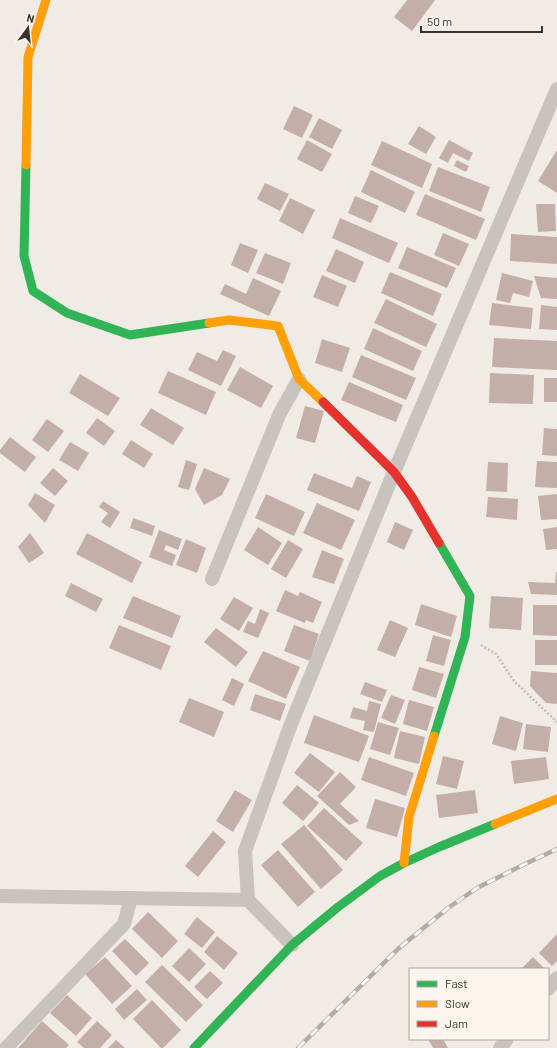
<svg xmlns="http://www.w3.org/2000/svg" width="557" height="1048" viewBox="0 0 557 1048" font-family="Barlow,sans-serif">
<rect width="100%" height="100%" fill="#f0ebe5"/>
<path fill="#c3afa7" d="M407,0H435L412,31L394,17Z
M294,106L313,115L302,138L283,129Z
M319,118L342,130L332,149L309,137Z
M419,126L436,137L426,154L408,144Z
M307,140L332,154L322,172L297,159Z
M449,140L473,153L469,161L453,153L448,163L439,158Z
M382,141L432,164L422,188L371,165Z
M557,150V193L538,181Z
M457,160L469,166L466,172L454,166Z
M438,167L490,187L481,212L429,191Z
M371,170L415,192L405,213L361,192Z
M265,183L289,194L280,211L257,199Z
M425,194L485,219L476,240L416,215Z
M355,196L379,206L371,223L348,213Z
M290,198L315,210L303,234L279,221Z
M536,204H555L556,231L538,232Z
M340,218L398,243L389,263L332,238Z
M443,233L469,244L459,266L434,255Z
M511,234L557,237V264L510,261Z
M240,243L258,250L248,273L231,265Z
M407,247L456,268L447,288L398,268Z
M336,249L364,262L355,283L326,271Z
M265,253L291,263L283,284L256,273Z
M390,272L442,294L433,316L381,293Z
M502,273L533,281L529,297L513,293L510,303L496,300Z
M322,275L347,286L338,307L313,297Z
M534,276L557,278V299L541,298Z
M253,278L281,291L269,316L220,294L225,284L246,294Z
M386,299L437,324L426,347L374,323Z
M492,303L533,308L531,329L489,325Z
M541,305L557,307V330L539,329Z
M373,328L422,351L413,371L364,349Z
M494,338L557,341V370L492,367Z
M322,339L350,348L342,372L315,363Z
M223,350L236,356L221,386L188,370L197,352L217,361Z
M361,355L416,378L406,400L352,377Z
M240,367L273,386L261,408L227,390Z
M168,371L216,392L206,415L158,393Z
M490,373L534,375L533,404L489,403Z
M80,374L120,398L108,416L69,393Z
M544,378H557V402H544Z
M349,382L403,405L396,422L341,400Z
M305,406L324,411L315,443L296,438Z
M151,408L184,428L173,445L140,425Z
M97,418L115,431L104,446L86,433Z
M47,419L64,431L48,452L32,440Z
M544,428L557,429V456L542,455Z
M10,437L36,457L25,472L0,453V450Z
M131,440L153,454L144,468L122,454Z
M70,442L89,453L78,471L59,460Z
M186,460L197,464L189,490L178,487Z
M537,461L557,462V488L535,487Z
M488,462L508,463L507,492L486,491Z
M53,468L68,481L55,496L40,483Z
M204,468L230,479L222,495L204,505L195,489Z
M314,473L352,488L357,476L371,482L359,511L307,490Z
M35,493L55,505L45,523L28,505Z
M266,494L305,512L294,536L255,518Z
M557,494V519L541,520L538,496Z
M488,497L518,499L517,520L486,517Z
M103,501L120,512L110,528L101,522L108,513L99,507Z
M317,503L355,520L341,550L303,533Z
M133,518L155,526L152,536L130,528Z
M395,522L413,530L404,550L387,542Z
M258,527L282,543L268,565L244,550Z
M557,527V549L546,550L543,529Z
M159,530L182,539L178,550L166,545L164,550L176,555L172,566L149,557Z
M30,533L44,553L29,563L18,547Z
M87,533L142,562L132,583L76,554Z
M186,539L206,548L197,573L176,565Z
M288,540L303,549L286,578L271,569Z
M322,550L344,559L334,584L312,577Z
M556,572H557V595L531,594L528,582L555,583Z
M71,583L103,599L96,612L65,596Z
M285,590L298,596L300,592L322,602L313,623L306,620L305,623L276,611Z
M133,596L181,616L172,638L123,618Z
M491,596L523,598L521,630L489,628Z
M234,597L253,608L239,631L220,619Z
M421,604L457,616L451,637L415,625Z
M533,605H557V636L533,635Z
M260,609L269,613L258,638L243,632L248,621L255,624Z
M390,620L408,628L395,657L377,650Z
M119,625L171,646L161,670L109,648Z
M294,625L319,634L310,661L284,651Z
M216,628L248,652L236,667L204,642Z
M433,635L451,640L444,666L426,661Z
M535,640H557V665H535Z
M263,651L300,667L286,699L248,681Z
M419,667L444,674L436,698L412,690Z
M531,671L557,673V704L546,703L530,686Z
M232,678L244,684L234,706L222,700Z
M365,682L387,690L382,702L360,694Z
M255,694L286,704L280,721L250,710Z
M391,695L405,700L395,724L381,718Z
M189,698L224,712L214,737L179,722Z
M409,700L434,707L427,731L403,724Z
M369,701L381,704L374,732L363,730L365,721L350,718L353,707L367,711Z
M314,715L369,736L359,762L304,743Z
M500,716L523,723L516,751L492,744Z
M378,722L399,728L390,755L370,749Z
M526,724L551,727L548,752L523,749Z
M400,731L425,737L419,764L394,758Z
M310,753L335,772L319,792L294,773Z
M443,756L464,761L457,789L436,784Z
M369,757L414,773L406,796L361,780Z
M546,757L549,779L514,784L511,761Z
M340,772L356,787L340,804L359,821L349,825L317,796Z
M297,785L319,803L303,821L282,803Z
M235,790L252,800L233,832L216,821Z
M475,790L478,813L439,818L436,795Z
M375,799L405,808L397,837L366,828Z
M324,808L363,843L346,861L307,826Z
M304,825L343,870L321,889L281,844Z
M213,831L226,842L198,877L185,866Z
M278,850L315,892L298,907L261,865Z
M148,912L178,941L162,958L132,929Z
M197,917L215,932L202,948L184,934Z
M557,934V961L552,966L539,953Z
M217,936L238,953L224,970L204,952Z
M125,939L149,963L136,976L112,951Z
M189,948L206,964L189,982L172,966Z
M105,957L132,986L112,1004L85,974Z
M533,957L544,968L543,969H521Z
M162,965L203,1005L186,1022L145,982Z
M210,971L223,983L207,999L194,987Z
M137,989L147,1000L124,1020L115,1009Z
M67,995L92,1018L76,1036L50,1013Z
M152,1000L181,1030L163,1048H161L133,1019Z
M42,1021L69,1045L66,1048H18Z
M97,1021L112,1035L100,1048H84L77,1042Z
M428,1039H443L448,1048H433Z
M116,1040L125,1048H108Z"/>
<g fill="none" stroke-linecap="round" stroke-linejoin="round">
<path stroke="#c2bbb6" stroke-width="2.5" stroke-dasharray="2 2" stroke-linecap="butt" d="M481,645L496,654L514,681L557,722"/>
<path stroke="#c9c3be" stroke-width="14" d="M212,579L280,413L299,379
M0,896L248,900L292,945
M248,900L245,851L291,724L394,472L557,89
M548,989L557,978
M6,1048L124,924L131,898
M500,1048L507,1039"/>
<path stroke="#30b455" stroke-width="9" d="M26,165L24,256L33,291L67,313L130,335L209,323
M434,736L465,637L470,596L439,543
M194,1048L292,945L338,907L380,876L404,863L439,847L495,824"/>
<path stroke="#ff9f0a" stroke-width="9" d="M26,165L28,57L46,0
M209,323L229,320L278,326L299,379L323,402
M495,824L557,799
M404,863L409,817L434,736"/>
<path stroke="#e5322d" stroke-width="9" d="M323,402L394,472L412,497L439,543"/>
<defs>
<path id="rail" d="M298,1048L398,949L448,908L477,888L525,864L557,849"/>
</defs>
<use href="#rail" stroke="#b1aca8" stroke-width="4.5"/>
<use href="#rail" stroke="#fbf5ee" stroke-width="3" stroke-dasharray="9" stroke-linecap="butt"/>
</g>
<rect x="409" y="968" width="140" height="72" fill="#fbf5ee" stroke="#aea6a0"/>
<rect x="417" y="981" width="20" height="6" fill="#30b455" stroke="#aea6a0"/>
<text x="445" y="988" font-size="12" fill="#3b302b">Fast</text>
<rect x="417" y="1001" width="20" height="6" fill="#ff9f0a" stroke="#aea6a0"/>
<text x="445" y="1008" font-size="12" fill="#3b302b">Slow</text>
<rect x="417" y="1021" width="20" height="6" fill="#e5322d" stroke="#aea6a0"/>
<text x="445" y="1028" font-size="12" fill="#3b302b">Jam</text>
<g transform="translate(28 28) rotate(15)" stroke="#fbf5ee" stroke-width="3" paint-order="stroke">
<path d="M0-3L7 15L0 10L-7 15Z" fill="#3b302b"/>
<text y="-6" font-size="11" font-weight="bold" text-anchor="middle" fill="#3b302b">N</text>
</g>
<path d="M421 26v6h121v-6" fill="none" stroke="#3b302b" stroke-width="2"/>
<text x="427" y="26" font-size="12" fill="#3b302b" stroke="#fbf5ee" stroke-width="3" paint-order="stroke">50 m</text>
</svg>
